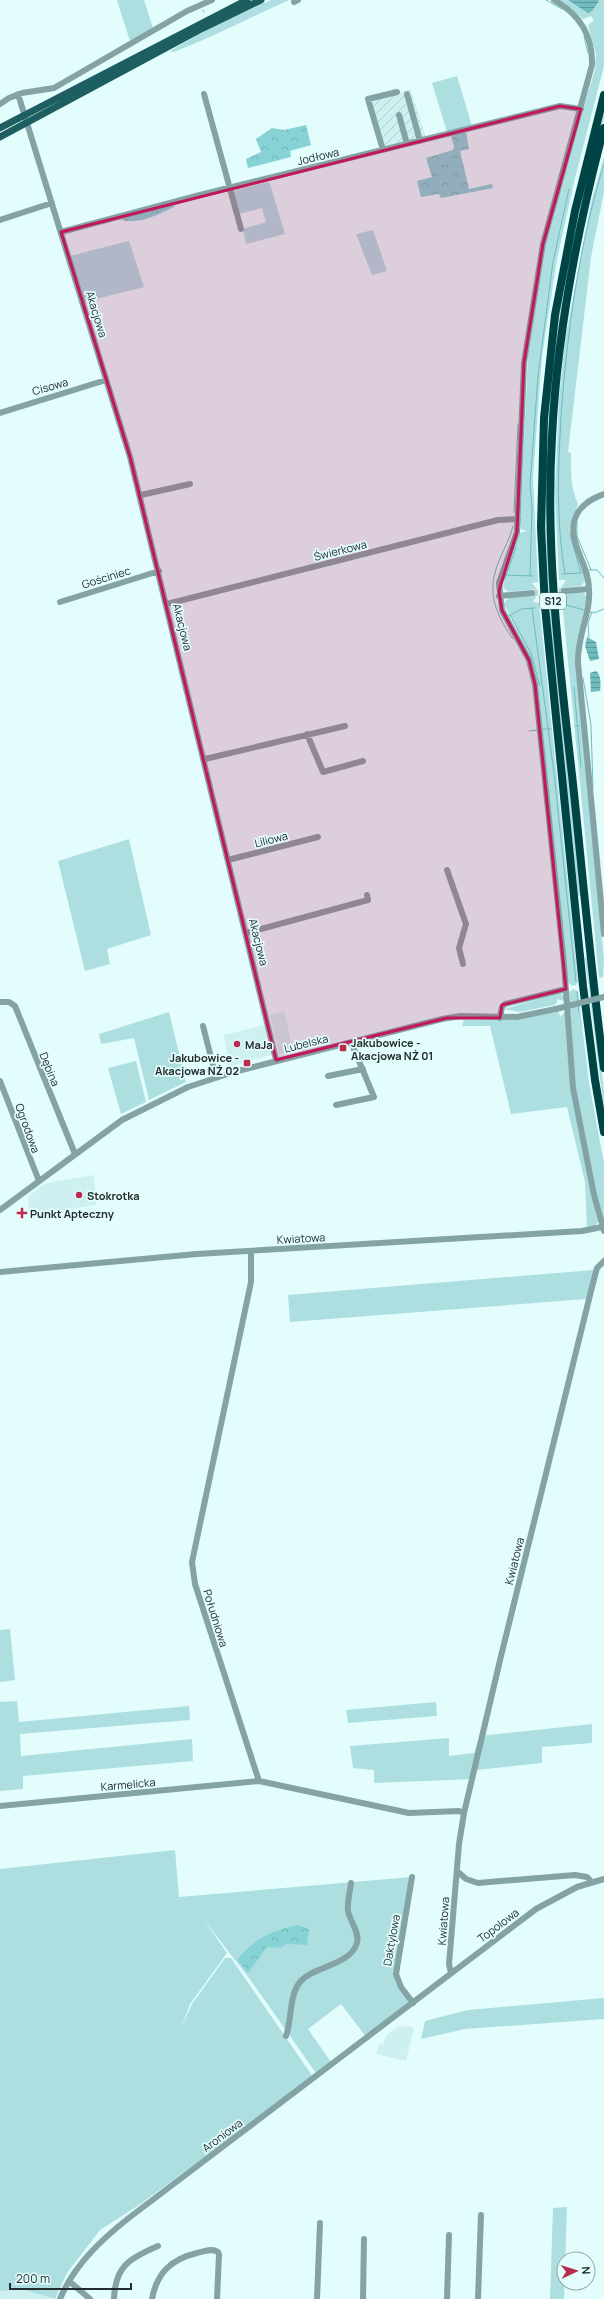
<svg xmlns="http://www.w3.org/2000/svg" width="604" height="2299" viewBox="0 0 604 2299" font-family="Manrope,sans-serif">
<defs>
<pattern id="industrial-furrows" width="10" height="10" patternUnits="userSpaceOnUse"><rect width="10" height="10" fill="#cef0f1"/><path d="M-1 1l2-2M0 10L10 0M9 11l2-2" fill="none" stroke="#b1cecf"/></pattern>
<pattern id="forest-crowns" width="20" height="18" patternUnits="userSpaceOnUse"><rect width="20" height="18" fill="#86d2d5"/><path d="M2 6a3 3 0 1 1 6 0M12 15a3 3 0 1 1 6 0" fill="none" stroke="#73b4b7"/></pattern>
<pattern id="water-rules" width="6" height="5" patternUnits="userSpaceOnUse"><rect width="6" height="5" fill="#6fbbbd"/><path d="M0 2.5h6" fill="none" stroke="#5b989a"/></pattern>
</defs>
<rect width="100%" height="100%" fill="#e3fcfc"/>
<path fill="#cef0f1" d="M284,1011L293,1050L279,1054L270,1015Z
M264,1025L271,1055L229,1066L224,1035Z
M94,1175L96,1205L30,1215L28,1196L46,1183Z
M406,2025L414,2029L406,2061L376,2054L379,2044L383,2045L386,2036L398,2026L405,2027Z
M21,2288L53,2299H0V2291L2,2290Z"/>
<path fill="url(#industrial-furrows)" d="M411,90L426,138L384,148L370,101L372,99Z"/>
<path fill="#addfe1" d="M117,0H144L153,28L130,41Z
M271,0H289C251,17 213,37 174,52L170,51L215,25Z
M560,0H604V66L575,178L557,259L542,356L533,478L538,582L532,583L537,589L508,592L503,587L505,574L519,533L527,531L521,529L520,526L528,357L546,245L570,152L595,70L596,54L588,25L594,20L591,16L583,19Z
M457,76L472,126L447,132L432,83Z
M604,104V118L571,255L547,503L582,895L578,896L549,607L544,504L549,389L562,285L576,214Z
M604,157V192L591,257L568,452L571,453C571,471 570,487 578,504L570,531L586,580L581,586L561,588L566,580H559L555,492L559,399L565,340L591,203Z
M268,182L270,184L285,234L246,244L243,229L266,222L262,208L239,214L234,193L235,190Z
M373,230L387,271L372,275L356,234Z
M129,241L144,287L84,302L70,256Z
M578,592L584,593L587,599L576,650L604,960L603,978L599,977L562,600H567L562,594Z
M537,595L533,602L539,603L578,981L576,985L573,986L567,982L538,683L533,662L504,604L509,597Z
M129,839L151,935L107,949L110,964L85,971L58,861Z
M585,957H588L604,1091V1110Z
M573,989L578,991L589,1083L604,1163V1224L598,1203L576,1095L569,992Z
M560,993L564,996V1001L557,999V1003L554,1005L520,1012L504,1009Z
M169,1012L186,1082L149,1100L134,1038L101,1044L99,1034Z
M559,1012L560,1017L565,1012L579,1134L598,1222L595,1227L587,1228L585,1182L567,1107L511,1114L490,1026H462L464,1020H510Z
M136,1061L146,1102L121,1114L108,1068Z
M594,1270L587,1299L290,1322L288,1295Z
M10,1629L15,1680L0,1682V1630Z
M17,1701L19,1722L189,1706L190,1720L20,1734L21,1756L192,1739L193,1761L23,1776V1789L0,1791V1702Z
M436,1702L437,1716L348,1723L346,1710Z
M592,1724V1743L542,1747V1763L476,1770L474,1779L374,1783V1770L353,1768L350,1746L449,1738V1756L474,1753L480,1736Z
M175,1850L179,1897L412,1877L394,1971L411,2003L366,2037L341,2004L308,2029L331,2062L316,2073L249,1978L204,1920L227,1953L190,2004L181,2028L192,2004L225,1958H231L311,2074L312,2078L139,2205L100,2230L67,2273L55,2299L21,2289L0,2291V1869Z
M604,1998V2019L465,2029L421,2039L425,2021L468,2010Z
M567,2207L564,2299H550L553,2208Z"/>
<path fill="url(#forest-crowns)" d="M306,125L311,145L290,151L291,157L248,168L246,159L261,152L256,139L272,128L284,130Z
M466,132L469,149L460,151L469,189L492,184L493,188L441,198L439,194L421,197L417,181L432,177L426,158L453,150L454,146L451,136Z
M170,205L176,206C162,213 139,225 122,220L131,215Z
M298,1925L309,1929L307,1945L286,1944L281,1948L267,1947L248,1973L237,1960C258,1937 268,1932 298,1925Z"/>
<path fill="url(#water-rules)" d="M568,0H598L599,1L592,11L588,13Z
M587,637L596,642L599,659L590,661L585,646Z
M596,671C601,674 601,685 600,691L591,692L590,673Z"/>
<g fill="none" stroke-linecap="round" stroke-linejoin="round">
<path stroke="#6fbbbd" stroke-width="1" d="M546,0L562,9
M203,10L204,12
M584,36L588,53
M514,512L518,424
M577,523V536L591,570
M513,526C509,543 499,556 495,573C488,598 499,619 513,639
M570,534L581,573
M589,570H597L604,578
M562,574L581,573
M565,574C556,522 558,470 561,417C567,332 579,245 604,164
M505,575L533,576
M530,576L532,509L530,485L538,376L553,262L569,189
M505,579L516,547
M566,605L584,610
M532,608L554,773L576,982
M590,612L594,613L604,609
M510,615L531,653L540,686
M509,616L521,609L535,608
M589,637L588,623L592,612
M583,678L591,725L593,788
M574,687L581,767
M575,726H580
M543,729H551
M529,731L538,730
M577,992L578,1001
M578,1006L579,1012"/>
<path stroke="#bdd2d3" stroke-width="6" stroke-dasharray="6 3" stroke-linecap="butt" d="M532,593L564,591"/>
<path stroke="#84a3a4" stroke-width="6" d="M554,0C579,14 593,35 592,65L543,244L524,363L517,532L499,583L502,610L529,660L535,684L564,964L573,1088L594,1195L604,1231
M294,2L298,0
M18,94L130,457L276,1060
M204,94L241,229
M407,94L420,141
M0,104L9,98L22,93L54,88L187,11L212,0
M399,115L407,144
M383,150L368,99L397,92
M0,220L52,203
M61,232L200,195L560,106L581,109
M0,413L106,380
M141,495L190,484
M589,589C591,614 577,635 578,663L604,934
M564,591L589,589C589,562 564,540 577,514C583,503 593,498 604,494
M499,596L532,593
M60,602L159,571
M167,604L498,520L518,519
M307,734L323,772L363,761
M205,759L345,726
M228,860L318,837
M447,870L466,924L459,948L463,964
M246,933L368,900L367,895
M0,1002H9L15,1006L75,1154
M500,1018L502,1007L505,1004L566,989
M203,1026L216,1077
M328,1076L363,1069
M0,1081L39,1181
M336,1105L374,1097L351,1042
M0,1210L122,1120L188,1087L234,1072L442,1019L460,1016L517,1017L556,1009
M251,1251V1282L192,1562L195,1584L259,1781L409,1813L459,1811L464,1813
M0,1272L197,1254L582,1231L602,1227
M0,1806L259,1781
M457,1871L466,1879L478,1883L575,1875L587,1877L592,1882
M412,1877L396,1974L401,1987L413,2003
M451,1973L449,1964L459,1844L464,1813L501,1656L592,1287L597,1268L604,1261
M286,2036C292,2020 289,1995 300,1982C313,1966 350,1966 357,1943C360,1933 350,1921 348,1911C347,1902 350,1892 351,1883
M69,2281L90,2299
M60,2299C74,2265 102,2239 130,2217L536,1909L577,1887L604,1879
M114,2299C115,2266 130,2258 158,2246
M152,2299C157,2272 172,2259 197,2253C204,2251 212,2248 218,2252L219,2255L217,2299
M317,2299L320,2223
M363,2299L364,2239
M447,2299L449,2235
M478,2299L481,2215"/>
<path stroke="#1d5f61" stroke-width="7" d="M0,128L247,0
M0,137L203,28L261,0"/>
<path stroke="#004446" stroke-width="8" d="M604,95L575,211L555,315L544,418L541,527L545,607L583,986L595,1080L604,1132
M604,128C577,230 557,332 552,437C545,554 560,668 573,784C583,878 591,973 604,1068"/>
<path stroke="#84a3a4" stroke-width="6" d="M556,1009L604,997"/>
</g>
<path fill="#c2185b" fill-opacity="0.2" stroke="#c2185b" stroke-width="3" stroke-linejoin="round" d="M560,106L581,109L543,244L524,363L517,532L499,591L502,610L529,660L535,684L566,989L502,1005L500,1018H447L276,1060L130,457L61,232Z"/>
<g fill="#bb2b4f" stroke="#e3fcfc" stroke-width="1.5">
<circle cx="237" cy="1044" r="4"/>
<rect x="339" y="1044" width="8" height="8" rx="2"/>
<rect x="243" y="1059" width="8" height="8" rx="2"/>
<circle cx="79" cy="1195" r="4"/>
<path d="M20 1207h4v4h4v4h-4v4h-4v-4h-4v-4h4z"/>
</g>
<g text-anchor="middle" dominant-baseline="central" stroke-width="3.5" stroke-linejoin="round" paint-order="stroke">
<rect fill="#e3fcfc" stroke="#5d6a6b" stroke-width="1" x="540" y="593" width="26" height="16" rx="3"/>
<g font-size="10" font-weight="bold" fill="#232c2d">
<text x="553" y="601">S12</text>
</g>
<g font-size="11" fill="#232c2d" stroke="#e3fcfc">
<text transform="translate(318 156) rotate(-13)">Jodłowa</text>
<text transform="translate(97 314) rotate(73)">Akacjowa</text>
<text transform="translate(50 386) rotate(-16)">Cisowa</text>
<text transform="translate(340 550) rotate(-14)">Świerkowa</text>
<text transform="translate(106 577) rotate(-17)">Gościniec</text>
<text transform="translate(183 627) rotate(76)">Akacjowa</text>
<text transform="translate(271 839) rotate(-14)">Liliowa</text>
<text transform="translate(259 942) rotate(76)">Akacjowa</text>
<text transform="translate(306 1043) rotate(-14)">Lubelska</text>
<text transform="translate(50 1069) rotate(68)">Dębina</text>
<text transform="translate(28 1128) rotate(70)">Ogrodowa</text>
<text transform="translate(301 1238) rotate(-3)">Kwiatowa</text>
<text transform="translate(514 1561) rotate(-76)">Kwiatowa</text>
<text transform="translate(216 1618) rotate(73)">Południowa</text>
<text transform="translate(128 1784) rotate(-5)">Karmelicka</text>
<text transform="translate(443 1921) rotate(-86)">Kwiatowa</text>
<text transform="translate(498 1925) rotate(-37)">Topolowa</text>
<text transform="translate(391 1940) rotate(-80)">Daktylowa</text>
<text transform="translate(222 2135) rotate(-37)">Aroniowa</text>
</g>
<g font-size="11" font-weight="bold" fill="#232c2d" stroke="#e3fcfc" text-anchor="start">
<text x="351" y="1042">Jakubowice -<tspan x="351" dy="13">Akacjowa NŻ 01</tspan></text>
<text x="245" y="1044">MaJa</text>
<text x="239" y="1057" text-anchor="end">Jakubowice -<tspan x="239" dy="13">Akacjowa NŻ 02</tspan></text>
<text x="87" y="1195">Stokrotka</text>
<text x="30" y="1213">Punkt Apteczny</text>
</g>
</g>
<g transform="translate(576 2271) rotate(86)"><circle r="19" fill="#e3fcfc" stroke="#96a9a9"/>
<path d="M0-3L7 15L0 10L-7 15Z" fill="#bb2b4f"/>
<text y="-6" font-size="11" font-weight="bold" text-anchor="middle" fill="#232c2d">N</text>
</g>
<path d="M10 2283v6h121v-6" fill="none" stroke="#232c2d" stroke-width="2"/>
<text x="16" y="2283" font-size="12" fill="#232c2d" stroke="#e3fcfc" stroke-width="3" paint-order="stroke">200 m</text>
</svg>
